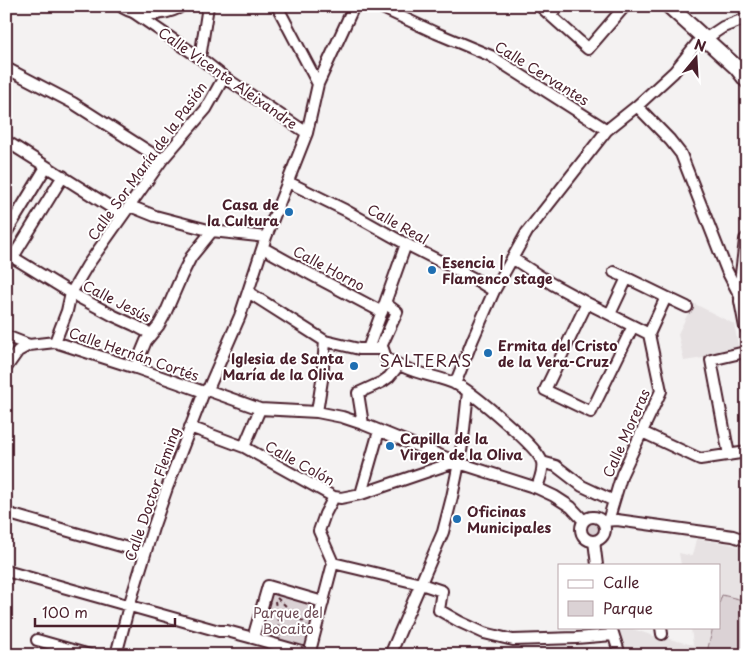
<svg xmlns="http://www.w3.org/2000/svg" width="753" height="661" viewBox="0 0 753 661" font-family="'Playpen Sans',sans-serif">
<rect width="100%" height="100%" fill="#f4f2f2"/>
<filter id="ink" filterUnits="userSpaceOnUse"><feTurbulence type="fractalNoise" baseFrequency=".02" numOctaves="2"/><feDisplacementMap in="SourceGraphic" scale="10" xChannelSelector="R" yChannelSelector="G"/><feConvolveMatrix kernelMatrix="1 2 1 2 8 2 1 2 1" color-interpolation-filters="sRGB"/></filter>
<g filter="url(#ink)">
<path fill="#e7e2e3" d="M693,303L734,324L739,349L704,358L684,361L678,334Z
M696,539L730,544L747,549V655H711L689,650L687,655H626L616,627H627L654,636L660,635L665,638L693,645L691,628L719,627V565H681L679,553L692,556Z"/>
<path fill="#dbd2d5" stroke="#927880" d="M583 529a10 10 0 1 1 20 0a10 10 0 1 1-20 0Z
M268,586L323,602L309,654L253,638Z
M722,595L747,601V655H718L707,652L713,627H719V604Z"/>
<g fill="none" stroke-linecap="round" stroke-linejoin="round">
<defs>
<path id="street" d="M277,6L318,84
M378,6L436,33L491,56L607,130
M540,6L550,15
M558,6L550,15L588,49L625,6
M133,12L200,58L224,77L307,133
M705,39L723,27L747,18
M200,58L208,6
M6,68L73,103L162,160
M637,106L670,140L681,154L727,271L742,300
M6,141L123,215
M288,182L345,210L406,244L473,278L494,291
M130,206L155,216L212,231L266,237
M6,233L46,167
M263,248L312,275L382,312
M6,253L71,293L114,316L134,325L151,334
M13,257L63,176
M512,258L552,284L587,303L649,334L661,391L622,474L608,521
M614,272L627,278
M248,292L325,341L359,349H380
M666,297L687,307
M385,303L406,244
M587,303L545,390L591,412L633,326
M610,314L627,278L666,297L649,334
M6,336L29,345
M55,342L67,311L71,293L87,266L162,160L206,109L224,77
M368,349L385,303L397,312L380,349
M380,349H383L386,358C395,363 404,368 414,371C428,376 444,378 458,385C473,393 538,447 542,462C544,471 539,480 537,488
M6,368L18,351L29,345L55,342L136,368L204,392
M136,368L141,353L146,341L159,325L165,314L182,275L191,257L212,231
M455,384L473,339L494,291L527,232L607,130L637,106L674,72L702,37
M207,390L260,409L317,412L342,417L363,424L459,463L537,488L554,496L571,507L584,521
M317,412L322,380L325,341
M363,424L358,393L382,382L389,377L399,365
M190,427L244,447L334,497L341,498L361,494L455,462
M642,432L700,459L747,452
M244,447L260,409
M729,455L711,360L745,352
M542,462L556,466L582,486L614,501
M361,494L379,431
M6,513L145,553
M581 529a12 12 0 1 1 24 0a12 12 0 1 1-24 0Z
M603,521L617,520L733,536L747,541
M594,541L597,565
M333,563L421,584L442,591L439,610L460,622L484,633L513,640L576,638L613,635
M6,571L219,631H227L253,638L309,654
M611,627L620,655
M661,627L662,634
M253,638L268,586L323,602
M37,640L90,655
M116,655L129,606L153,528L167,488L204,392L209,387L240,316L266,237L307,133L318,84L354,6
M309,655L333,563L319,531L325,514L334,497
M390,655L443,532L452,497L459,463L463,439L468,392"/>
<path id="secondary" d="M124,6C139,15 162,14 178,6
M669,6L736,67L747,81
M747,240L743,274L742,301L747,327"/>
</defs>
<use href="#street" stroke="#4a1f2b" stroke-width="14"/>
<use href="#secondary" stroke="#4a1f2b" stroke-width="18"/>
<path stroke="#4a1f2b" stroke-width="2" stroke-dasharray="4 4" stroke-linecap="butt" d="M277,598L307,625
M275,601L280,636"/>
<use href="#street" stroke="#fff" stroke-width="10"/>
<use href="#secondary" stroke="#fff" stroke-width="14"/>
</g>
</g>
<g fill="#1f6fb2" stroke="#fff" stroke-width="2">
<circle cx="289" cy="212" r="5"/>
<circle cx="432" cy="270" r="5"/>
<circle cx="488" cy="353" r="5"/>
<circle cx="354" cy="366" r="5"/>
<circle cx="390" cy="446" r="5"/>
<circle cx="457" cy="519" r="5"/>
</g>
<g text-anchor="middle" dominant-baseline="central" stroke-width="4" stroke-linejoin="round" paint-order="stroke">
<g font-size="14" fill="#4a1f2b" stroke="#fff">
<text transform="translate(542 73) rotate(32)">Calle Cervantes</text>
<text transform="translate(228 78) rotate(35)">Calle Vicente Aleixandre</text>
<text transform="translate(147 161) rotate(-54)">Calle Sor María de la Pasión</text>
<text transform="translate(398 224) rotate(29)">Calle Real</text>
<text transform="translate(329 268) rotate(28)">Calle Horno</text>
<text transform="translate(117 301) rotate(27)">Calle Jesús</text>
<text transform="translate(134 354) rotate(19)">Calle Hernán Cortés</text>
<text transform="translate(626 433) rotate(-66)">Calle Moreras</text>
<text transform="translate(300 463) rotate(29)">Calle Colón</text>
<text transform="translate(152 494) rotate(-71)">Calle Doctor Fleming</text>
</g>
<g font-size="14" font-weight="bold" fill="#4a1f2b" stroke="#fff" text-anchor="start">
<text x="279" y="204" text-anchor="end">Casa de<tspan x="279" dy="16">la Cultura</tspan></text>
<text x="442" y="262">Esencia |<tspan x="442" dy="16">Flamenco stage</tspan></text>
<text x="498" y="345">Ermita del Cristo<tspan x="498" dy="16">de la Vera-Cruz</tspan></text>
<text x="344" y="358" text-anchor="end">Iglesia de Santa<tspan x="344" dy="16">María de la Oliva</tspan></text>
<text x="400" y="438">Capilla de la<tspan x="400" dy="16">Virgen de la Oliva</tspan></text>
<text x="467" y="511">Oficinas<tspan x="467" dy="16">Municipales</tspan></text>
</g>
<g font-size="14" fill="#6e4c56" stroke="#fff">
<text x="288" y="612">Parque del<tspan x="288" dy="16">Bocaito</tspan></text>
</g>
<g font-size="16" letter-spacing="1" fill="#4a1f2b" stroke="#fff">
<text x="426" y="360">SALTERAS</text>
</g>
</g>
<rect width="753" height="661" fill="none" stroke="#fff" stroke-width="25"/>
<rect x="12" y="12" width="728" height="636" fill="none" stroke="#4a1f2b" stroke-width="2" filter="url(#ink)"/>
<rect x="558" y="564" width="162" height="65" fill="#ffffff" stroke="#b7a5aa"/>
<rect x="568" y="580" width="25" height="8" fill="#ffffff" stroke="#b7a5aa"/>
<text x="603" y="588" font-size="15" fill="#4a1f2b">Calle</text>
<rect x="568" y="601" width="25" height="15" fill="#dbd2d5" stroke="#b7a5aa"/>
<text x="603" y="614" font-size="15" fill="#4a1f2b">Parque</text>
<g transform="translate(696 58) rotate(18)" stroke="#ffffff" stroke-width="4" paint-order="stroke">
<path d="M0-4L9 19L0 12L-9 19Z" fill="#4a1f2b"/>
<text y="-8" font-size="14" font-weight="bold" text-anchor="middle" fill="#4a1f2b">N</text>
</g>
<path d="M35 618v8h140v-8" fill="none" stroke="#4a1f2b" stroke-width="2.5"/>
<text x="42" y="618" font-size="15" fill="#4a1f2b" stroke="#ffffff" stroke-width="4" paint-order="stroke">100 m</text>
</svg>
